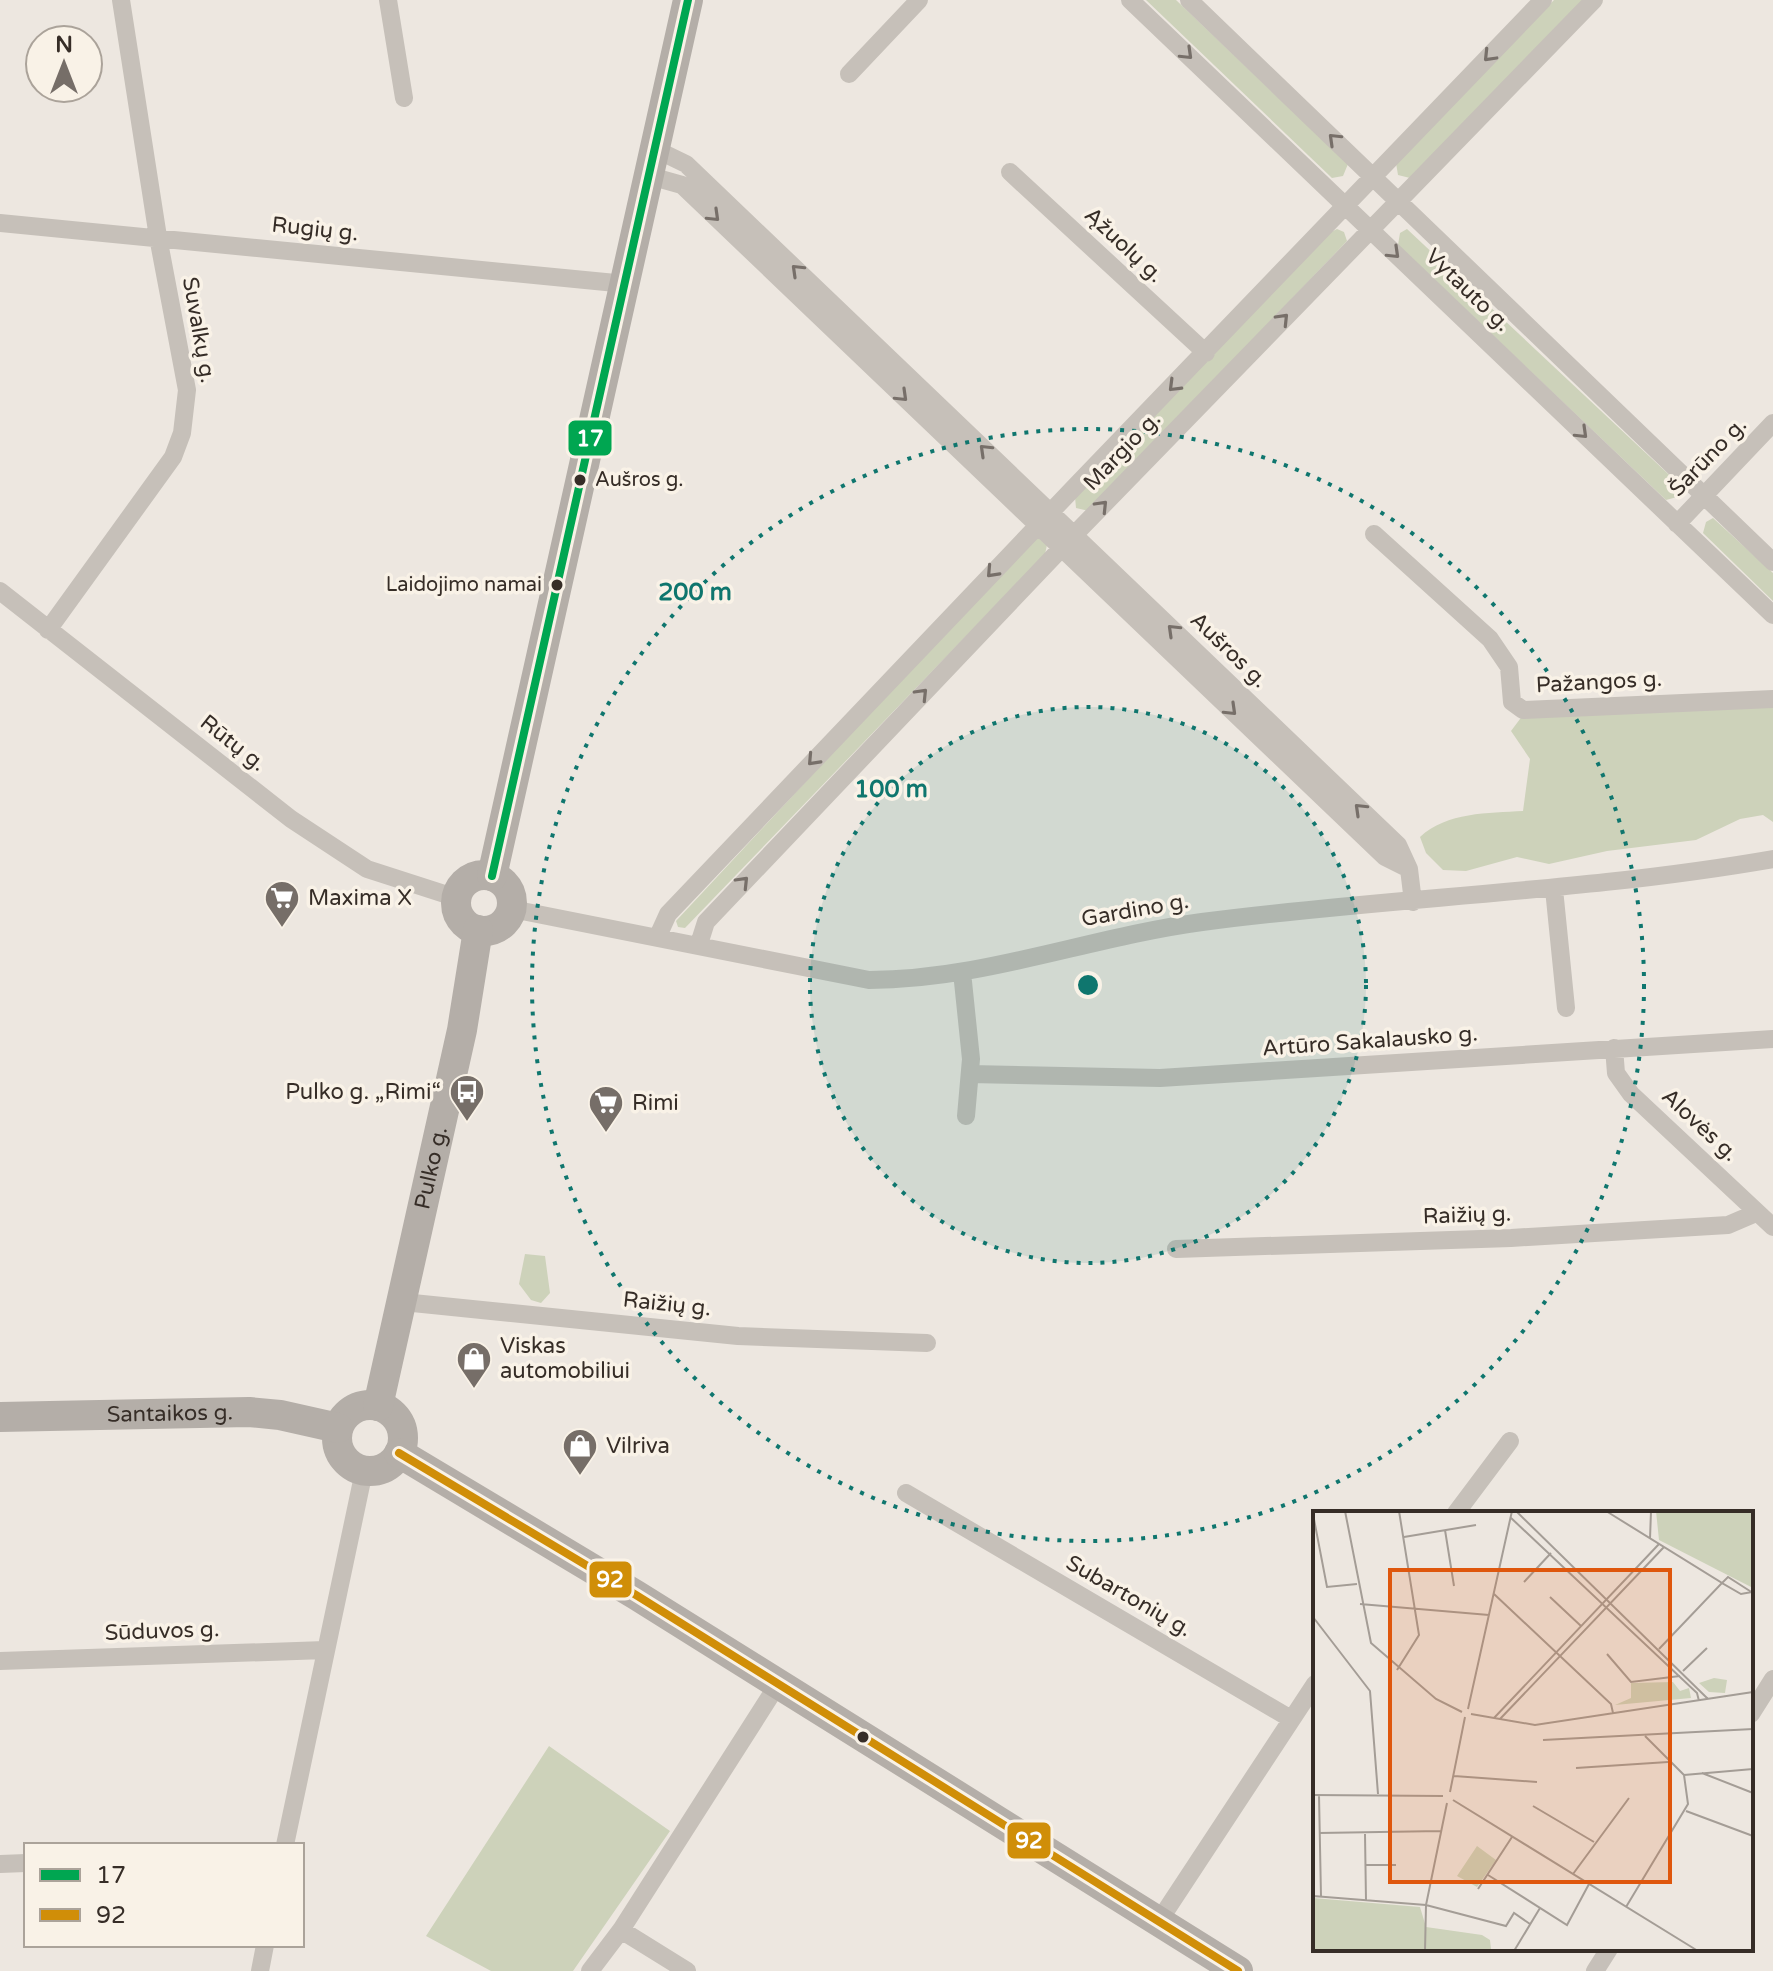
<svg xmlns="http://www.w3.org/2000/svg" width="1773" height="1971" viewBox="0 0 1773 1971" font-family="'Varela Round',sans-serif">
<rect width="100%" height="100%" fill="#ede7e0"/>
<path fill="#cdd2ba" d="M1146,0H1176L1348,164L1343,176L1332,178Z
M1554,0H1583L1410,178L1398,175L1396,163Z
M1337,229L1344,232L1347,241L1089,511L1076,508L1075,497L1331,232Z
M1407,229L1681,486L1677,497L1666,500L1398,245L1400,233Z
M1713,518L1773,573V601L1703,533L1706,522Z
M1038,537L1047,545L1045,554L685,928L678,927L676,921L1031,540Z
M1773,706V822L1763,815L1740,819L1696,840L1607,851L1549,864L1517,857L1466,871L1443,870L1426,853L1420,837C1447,812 1488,813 1523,811L1530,759L1511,731L1523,715Z
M525,1254L545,1256L550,1293L541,1303L531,1300L519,1284Z
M549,1746L670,1831L573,1971H491L426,1936Z"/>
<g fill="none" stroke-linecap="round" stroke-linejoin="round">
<path stroke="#c6c0b9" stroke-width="18" d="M388,0L404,98
M1130,0L1773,615
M1189,0L1773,562
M849,74L919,0
M655,149L686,164L1398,845L1409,869L1413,902
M1010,172L1206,353
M650,176L682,185L1385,857L1409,869
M0,223L626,284
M1677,524L1773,423
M1374,534L1490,639L1509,667L1512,702L1523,710L1773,699
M0,591L291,819L367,869L457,898
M48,630L173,457L182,433L187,390L158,237L121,0
M1554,889L1566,1008
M512,909L869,980C982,980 1090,937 1202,922C1392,897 1584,892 1773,859
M658,936L668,914C958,608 1250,303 1543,0
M699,944L706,922L1074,535L1594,0
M962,972L971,1059L966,1116
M1614,1048L1616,1073L1631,1094L1773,1227
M970,1074L1160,1078L1773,1039
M1176,1249L1511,1238L1728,1225L1756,1213
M403,1302L738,1336L927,1343
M906,1493L1291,1719
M1456,1513L1510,1441
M0,1661L325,1650
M1751,1714L1773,1679
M285,1845L364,1471
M0,1864L26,1863
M1159,1921L1315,1684
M621,1930L687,1971
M260,1971L265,1945
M590,1971L621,1930L778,1684
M1595,1971L1609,1949"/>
<g stroke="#b4aea8" stroke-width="30">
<circle cx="484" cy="903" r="28"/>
<path d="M492,876L688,0"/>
<circle cx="370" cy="1438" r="33"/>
<path id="s1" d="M378,1406L462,1030L478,930"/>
<path id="s2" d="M0,1417L249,1412L280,1415L338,1428"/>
<path d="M399,1453L636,1595L1238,1971"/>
</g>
<defs>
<path id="bus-1" d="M492,876L688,0"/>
<path id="bus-2" d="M399,1453L636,1595L1238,1971"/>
</defs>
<use href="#bus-1" stroke="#f9f2e7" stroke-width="14"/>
<use href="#bus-2" stroke="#f9f2e7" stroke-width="14"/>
<use href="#bus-1" stroke="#00a651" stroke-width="8"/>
<use href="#bus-2" stroke="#d08e08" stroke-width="8"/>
</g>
<defs><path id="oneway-chevron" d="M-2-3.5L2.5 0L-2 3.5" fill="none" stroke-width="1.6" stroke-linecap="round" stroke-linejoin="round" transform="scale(2)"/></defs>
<g stroke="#776f69">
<use href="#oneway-chevron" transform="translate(1187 54) rotate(44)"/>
<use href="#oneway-chevron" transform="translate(1489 56) rotate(134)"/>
<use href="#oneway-chevron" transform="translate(1334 139) rotate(-136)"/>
<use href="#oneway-chevron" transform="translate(714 216) rotate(44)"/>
<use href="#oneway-chevron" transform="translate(1394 253) rotate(44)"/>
<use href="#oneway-chevron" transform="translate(797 270) rotate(-136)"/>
<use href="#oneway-chevron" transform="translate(1283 319) rotate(-46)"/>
<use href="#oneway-chevron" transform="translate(1174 386) rotate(135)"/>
<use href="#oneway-chevron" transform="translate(902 396) rotate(44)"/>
<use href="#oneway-chevron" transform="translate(1582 433) rotate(44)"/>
<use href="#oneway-chevron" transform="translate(985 450) rotate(-136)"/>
<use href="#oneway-chevron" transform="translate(1102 506) rotate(-46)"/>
<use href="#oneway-chevron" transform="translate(992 572) rotate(133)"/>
<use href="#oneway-chevron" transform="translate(1173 630) rotate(-136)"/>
<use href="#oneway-chevron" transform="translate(922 694) rotate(-46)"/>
<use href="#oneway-chevron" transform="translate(1231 710) rotate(44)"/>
<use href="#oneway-chevron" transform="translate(813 760) rotate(133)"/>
<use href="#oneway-chevron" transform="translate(1360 809) rotate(-136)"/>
<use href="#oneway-chevron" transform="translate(743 882) rotate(-46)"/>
</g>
<circle cx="1088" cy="985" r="278" fill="#0f766e" fill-opacity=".12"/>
<g fill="none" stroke="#0f766e" stroke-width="4" stroke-dasharray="4 8">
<circle cx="1088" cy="985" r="278"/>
<circle cx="1088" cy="985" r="556"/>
</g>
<defs>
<symbol id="supermarket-pin" viewBox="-11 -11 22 30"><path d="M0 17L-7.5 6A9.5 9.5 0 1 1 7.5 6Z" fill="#766e68" stroke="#f9f2e7"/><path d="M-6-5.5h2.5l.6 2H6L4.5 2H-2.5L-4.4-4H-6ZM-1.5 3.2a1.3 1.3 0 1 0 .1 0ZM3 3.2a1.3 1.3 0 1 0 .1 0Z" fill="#fff"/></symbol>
<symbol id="bus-pin" viewBox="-11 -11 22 30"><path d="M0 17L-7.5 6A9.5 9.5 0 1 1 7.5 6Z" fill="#766e68" stroke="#f9f2e7"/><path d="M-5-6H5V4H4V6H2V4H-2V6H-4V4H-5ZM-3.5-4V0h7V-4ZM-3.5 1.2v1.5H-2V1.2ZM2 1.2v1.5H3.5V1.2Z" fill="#fff"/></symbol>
<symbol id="shop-pin" viewBox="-11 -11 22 30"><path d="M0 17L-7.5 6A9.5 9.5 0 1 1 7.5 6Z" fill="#766e68" stroke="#f9f2e7"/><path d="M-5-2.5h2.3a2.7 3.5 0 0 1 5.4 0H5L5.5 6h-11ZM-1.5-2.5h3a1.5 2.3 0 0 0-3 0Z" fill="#fff"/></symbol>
</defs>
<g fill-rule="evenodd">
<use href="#supermarket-pin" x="262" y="878" width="40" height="54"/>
<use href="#bus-pin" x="447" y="1072" width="40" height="54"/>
<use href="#supermarket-pin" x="586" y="1083" width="40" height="54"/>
<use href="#shop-pin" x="454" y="1339" width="40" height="54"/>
<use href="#shop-pin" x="560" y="1426" width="40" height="54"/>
</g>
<g fill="#362d27" stroke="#f9f2e7" stroke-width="3">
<circle cx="580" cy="480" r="7"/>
<circle cx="557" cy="585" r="7"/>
<circle cx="863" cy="1737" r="7"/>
</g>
<g text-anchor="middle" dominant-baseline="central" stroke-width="7" stroke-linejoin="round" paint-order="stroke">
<g font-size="20" fill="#362d27" stroke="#f9f2e7" text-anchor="start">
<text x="595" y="480">Aušros g.</text>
<text x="542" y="585" text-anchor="end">Laidojimo namai</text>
</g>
<g font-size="22" fill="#362d27" stroke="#f9f2e7">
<text transform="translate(315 229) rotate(6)">Rugių g.</text>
<text transform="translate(1124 245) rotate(43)">Ąžuolų g.</text>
<text transform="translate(1468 290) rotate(44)">Vytauto g.</text>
<text transform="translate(199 330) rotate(80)">Suvalkų g.</text>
<text transform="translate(1122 451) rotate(-46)">Margio g.</text>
<text transform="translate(1708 457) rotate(-46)">Šarūno g.</text>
<text transform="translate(1229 650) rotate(44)">Aušros g.</text>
<text transform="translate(1599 682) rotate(-3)">Pažangos g.</text>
<text transform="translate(233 743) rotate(38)">Rūtų g.</text>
<text transform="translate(1135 910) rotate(-10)">Gardino g.</text>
<text transform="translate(1370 1041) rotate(-4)">Artūro Sakalausko g.</text>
<text transform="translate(1700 1125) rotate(43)">Alovės g.</text>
<text stroke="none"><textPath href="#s1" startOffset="244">Pulko g.</textPath></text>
<text transform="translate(1467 1215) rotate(-2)">Raižių g.</text>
<text transform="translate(667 1304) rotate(6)">Raižių g.</text>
<text stroke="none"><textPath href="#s2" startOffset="170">Santaikos g.</textPath></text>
<text transform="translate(1129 1596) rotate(30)">Subartonių g.</text>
<text transform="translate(162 1631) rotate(-2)">Sūduvos g.</text>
</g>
<g font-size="22" fill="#362d27" stroke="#f9f2e7" text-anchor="start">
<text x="308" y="898">Maxima X</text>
<text x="441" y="1092" text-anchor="end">Pulko g. „Rimi“</text>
<text x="632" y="1103">Rimi</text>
<text x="500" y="1346">Viskas<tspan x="500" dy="25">automobiliui</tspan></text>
<text x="606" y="1446">Vilriva</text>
</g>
</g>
<g transform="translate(1313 1511)">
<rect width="440" height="440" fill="#ede7e0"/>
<path d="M343,0H440V77L346,29ZM401,167L414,169L412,182L396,181L386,172ZM360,171L367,180L376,177L378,187L302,194L318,187V172ZM164,335L183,349L164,376L144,365ZM0,387L107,396L113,416L169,424L177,429L178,438L0,440Z" fill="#cdd2ba"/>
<path fill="none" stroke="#a49d96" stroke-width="2" d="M32,0L58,132L123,188L149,201M203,0L395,188M293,0L409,72L346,138M0,3L14,76L44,73M197,6L384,182L386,190M132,19L141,75M91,26L163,14M337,28L338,0M211,71L238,42M439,81L428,83L409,72L415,66L440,82M181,83L298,193L300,202M237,86L268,115M47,93L176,104M0,106L57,180L65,283M294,143L318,171L367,165M84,159L106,124L86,0M370,160L394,137M155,198L199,0M158,203L222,214L440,181M181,207L346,33M187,208L351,36M230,229L440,218M263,257L355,251M389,262L440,282M371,264L440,258M141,265L224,271M137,281L152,206M0,284L130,285M6,284L8,386M140,289L385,440M220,295L281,331M373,300L440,325M6,322L128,320M52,323L53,390M53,354H83M260,363L316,287M175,364L254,414L276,373M165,378L199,326M0,385L113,394L193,415L201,402L217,413M313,396L375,293L371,264L332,225M112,440L113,394L134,292M201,440L227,397"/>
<path fill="#df570d" fill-opacity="0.15" stroke="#df570d" stroke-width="4" d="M77,59H357V371H77Z"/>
<rect width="440" height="440" fill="none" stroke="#362d27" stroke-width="4"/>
</g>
<circle cx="1088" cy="985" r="12" fill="#0f766e" stroke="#f9f2e7" stroke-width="4"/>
<g font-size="24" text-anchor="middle" font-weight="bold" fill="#0f766e" stroke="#f9f2e7" stroke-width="7" stroke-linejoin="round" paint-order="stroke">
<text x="695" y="600">200 m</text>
<text x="891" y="797">100 m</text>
</g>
<g stroke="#f9f2e7" stroke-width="3">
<rect x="567" y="419" width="46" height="38" rx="8" fill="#00a651"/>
<rect x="588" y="1560" width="45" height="39" rx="8" fill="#d08e08"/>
<rect x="1006" y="1821" width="46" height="39" rx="8" fill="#d08e08"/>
</g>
<g font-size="22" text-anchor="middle" font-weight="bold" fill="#fff">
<text x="590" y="446">17</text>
<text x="610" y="1587">92</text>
<text x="1029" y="1848">92</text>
</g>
<rect x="24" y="1843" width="280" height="104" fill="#f9f2e7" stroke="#aba39a" stroke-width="2"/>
<rect x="40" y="1869" width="40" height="12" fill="#00a651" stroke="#aba39a" stroke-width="2"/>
<text x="96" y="1883" font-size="24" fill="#362d27">17</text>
<rect x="40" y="1909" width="40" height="12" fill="#d08e08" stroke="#aba39a" stroke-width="2"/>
<text x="96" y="1923" font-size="24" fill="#362d27">92</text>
<g transform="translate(64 64)"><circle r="38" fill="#f9f2e7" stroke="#aba39a" stroke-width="2"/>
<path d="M0-6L14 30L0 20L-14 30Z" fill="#766e68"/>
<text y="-12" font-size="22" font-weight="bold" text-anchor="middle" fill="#362d27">N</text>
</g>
</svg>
